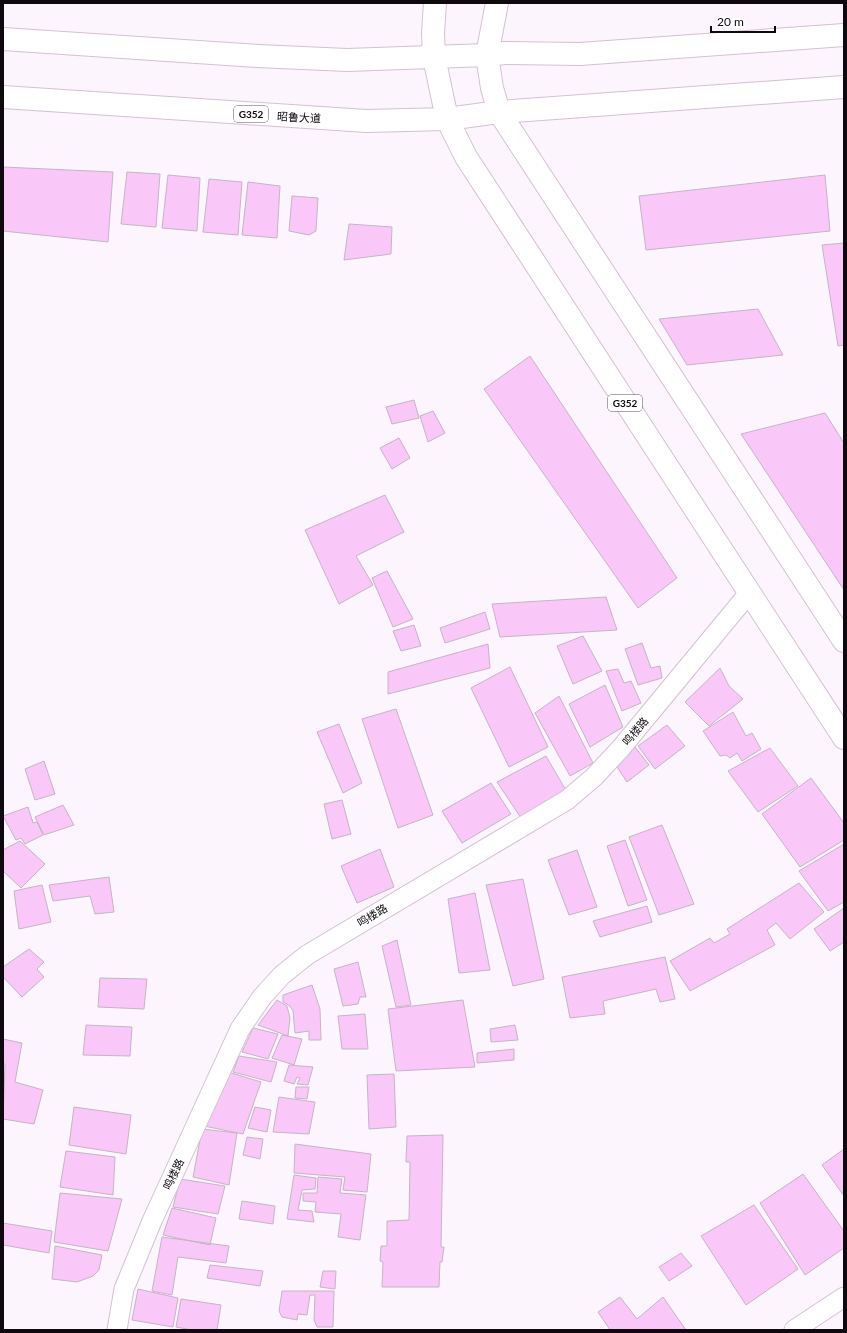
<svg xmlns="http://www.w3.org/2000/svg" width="847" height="1333" viewBox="0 0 847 1333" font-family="Lato,'Noto Sans SC',sans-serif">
<rect width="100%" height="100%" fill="#fdf5fd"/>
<path fill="#f9c8f8" stroke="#c6b3c6" d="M3,167L113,172L108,242L3,231Z
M127,172L160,174L156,227L121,224Z
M168,175L200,178L197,231L162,228Z
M825,175L830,231L646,250L639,196Z
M209,179L242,182L238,235L203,232Z
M248,182L280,186L277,238L242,235Z
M292,196L318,198L316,231L309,235L289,231Z
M349,224L392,227L391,254L344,260Z
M844,243V345L838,346L822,245Z
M758,309L783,355L687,365L659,319Z
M530,356L677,578L638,608L484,389Z
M414,400L419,418L392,424L386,407Z
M433,411L445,433L428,442L420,416Z
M825,413L844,443V590L741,434Z
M399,438L410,458L392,469L380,448Z
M385,495L404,532L356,556L373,585L339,604L305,530Z
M387,571L413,619L393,627L372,578Z
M606,597L617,630L500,637L492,604Z
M485,612L490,629L445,643L440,628Z
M414,625L421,646L401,651L393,631Z
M583,636L602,671L573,684L557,646Z
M642,643L651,668L660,666L662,678L638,685L625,649Z
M488,644L490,668L388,694V672Z
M510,667L548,747L509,767L471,688Z
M720,668L729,686L743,699L709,726L685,702Z
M618,669L624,683L631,681L641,703L622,711L606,671Z
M605,685L623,727L590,747L569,704Z
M559,696L593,763L570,776L535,713Z
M396,709L433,815L398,828L362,719Z
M733,712L746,736L752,733L761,749L742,761L737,753L730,758L726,755L720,756L703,731Z
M339,724L362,783L343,793L317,732Z
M667,725L685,746L655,769L638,746Z
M635,747L649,765L627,782L615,764Z
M770,748L798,786L758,812L728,771Z
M546,756L567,792L521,818L497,782Z
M44,761L55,794L35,800L25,769Z
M811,778L844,823V840L800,867L762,814Z
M491,783L511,814L462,843L442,811Z
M342,800L351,834L332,839L324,804Z
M63,805L74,825L44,835L35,817Z
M28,807L33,823L37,822L43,835L25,844L21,838L16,840L3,816Z
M662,825L694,904L659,915L629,837Z
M625,840L647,900L628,906L607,846Z
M20,841L45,864L21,888L3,871V850Z
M844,844V902L828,911L799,871Z
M380,849L394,887L357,903L341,866Z
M577,850L597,907L569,915L548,860Z
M109,877L114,912L95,914L90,896L53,901L49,885Z
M523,879L544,979L513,986L486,885Z
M799,883L824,912L790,939L776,923L767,930L775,945L690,991L670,961L710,938L714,943L730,934L727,929Z
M42,885L51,922L19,929L14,891Z
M475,893L490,970L459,973L448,899Z
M647,906L652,922L600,937L593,921Z
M844,908V942L830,951L814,929Z
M397,940L411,1005L396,1007L382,946Z
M29,949L44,962L37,969L44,977L22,997L3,977V967Z
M665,957L675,999L660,1002L656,989L603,1001L605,1014L570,1018L562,977Z
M358,962L366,997H360L358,1004L343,1006L334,969Z
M100,978L147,979L144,1009L98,1007Z
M312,985L320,1009L321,1040H309V1031L295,1033L293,1011L290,1006L283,1002V995Z
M277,1000L287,1006L290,1018L288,1036L258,1025Z
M463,1000L475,1067L396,1071L388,1009Z
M365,1014L368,1049H342L338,1016Z
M86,1025L132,1027L130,1056L83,1055Z
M515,1025L518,1040L491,1042L490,1029Z
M253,1028L278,1034L268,1059L242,1052Z
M282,1035L302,1039L294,1065L272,1058Z
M3,1039L22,1043L15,1082L43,1090L34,1124L3,1119L5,1064H3Z
M514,1049V1060L477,1063V1053Z
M239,1056L277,1062L271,1082L233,1072Z
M289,1065L313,1067L308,1085L297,1084L300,1078L297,1077L294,1084L284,1081Z
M228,1072L261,1082L243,1134L204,1126Z
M394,1074L396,1127L369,1129L367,1075Z
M296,1087H309L307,1099L295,1098Z
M279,1097L315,1102L309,1134L273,1132Z
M74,1107L131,1115L126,1154L69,1145Z
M255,1107L271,1110L267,1132L248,1128Z
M202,1129L237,1133L229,1185L193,1177Z
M443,1135L441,1247H444L442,1262H440L439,1287H382L383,1262L380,1261L381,1246H387V1221L409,1220L410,1162H406L407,1136Z
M247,1137L263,1139L260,1159L243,1155Z
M295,1144L371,1154L367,1192L343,1190L345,1177L294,1173Z
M844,1149V1196L822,1165Z
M66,1151L115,1157L113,1195L60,1187Z
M803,1174L844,1231V1248L805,1275L760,1203Z
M294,1175L316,1178L315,1189L302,1190L298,1210L312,1211L314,1222L287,1219Z
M318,1177L342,1179L340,1193L366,1195L360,1240L338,1237L341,1214L315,1212L316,1202L303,1201V1193H317Z
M180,1179L225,1186L218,1214L173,1207Z
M60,1193L122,1199L108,1251L54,1242Z
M242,1201L275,1206L273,1224L239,1219Z
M754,1205L798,1269L746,1305L701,1236Z
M172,1208L216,1218L210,1245L163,1235Z
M3,1223L52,1231L49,1253L3,1245Z
M162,1237L229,1246L226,1263L178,1257L172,1295L152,1291Z
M55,1246L102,1255L99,1270L93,1276L77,1282L52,1279Z
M681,1253L692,1266L669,1281L659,1267Z
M210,1265L263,1271L260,1286L207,1278Z
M323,1271H336L335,1289L320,1287Z
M138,1289L178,1298L173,1327L132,1320Z
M282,1291H334L333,1327H317L314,1320L315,1295H310L307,1315L298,1314L297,1320L282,1317L279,1311Z
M620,1297L637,1319L663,1297L686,1330H610L598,1312Z
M181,1299L221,1305L217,1330H192L176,1327Z"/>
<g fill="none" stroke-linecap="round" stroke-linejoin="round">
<defs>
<path id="minor" d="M117,1330L124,1289L152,1221L240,1029L262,997L282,975L307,955L567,800L594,777L621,748L749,593
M794,1330L844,1297"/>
<path id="tertiary" d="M487,55L505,53L580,54L844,35
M499,112L844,87"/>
<path id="secondary" d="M487,55L497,3
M434,57L433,33L435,3"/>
<path id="trunk" d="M3,39L258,56L347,60L487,55L492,88L499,112L844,641
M434,57L447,119L466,157L844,738
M3,97L366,121L447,119L499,112"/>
</defs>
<use href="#minor" stroke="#d4c0d3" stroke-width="21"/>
<use href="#tertiary" stroke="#d4c0d3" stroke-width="24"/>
<use href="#secondary" stroke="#d4c0d3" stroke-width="24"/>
<use href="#trunk" stroke="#d4c0d3" stroke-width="24"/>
<use href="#minor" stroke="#fff" stroke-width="19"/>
<use href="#tertiary" stroke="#fff" stroke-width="22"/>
<use href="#secondary" stroke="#fff" stroke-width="22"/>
<use href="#trunk" stroke="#fff" stroke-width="22"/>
</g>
<g text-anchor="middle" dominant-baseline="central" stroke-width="3" stroke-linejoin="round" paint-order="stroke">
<g fill="#fff" stroke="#575357" stroke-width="1">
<rect x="234" y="106" width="34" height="16" rx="3"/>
<rect x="608" y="395" width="34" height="16" rx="3"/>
</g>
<g font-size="10" font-weight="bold" fill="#0f090f">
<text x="251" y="114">G352</text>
<text x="625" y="403">G352</text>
</g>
<g font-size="11" fill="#0f090f" stroke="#fff">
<text transform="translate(299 117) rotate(3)">昭鲁大道</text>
<text transform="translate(635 731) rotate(-50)">鸣楼路</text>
<text transform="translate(372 915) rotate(-31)">鸣楼路</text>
<text transform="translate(173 1174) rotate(-65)">鸣楼路</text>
</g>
</g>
<rect width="847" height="1333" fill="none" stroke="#0f090f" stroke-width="8"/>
<path d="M711 26v6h64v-6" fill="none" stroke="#0f090f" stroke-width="2"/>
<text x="717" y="26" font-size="12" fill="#0f090f" stroke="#ffffff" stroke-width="3" paint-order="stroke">20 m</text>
</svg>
